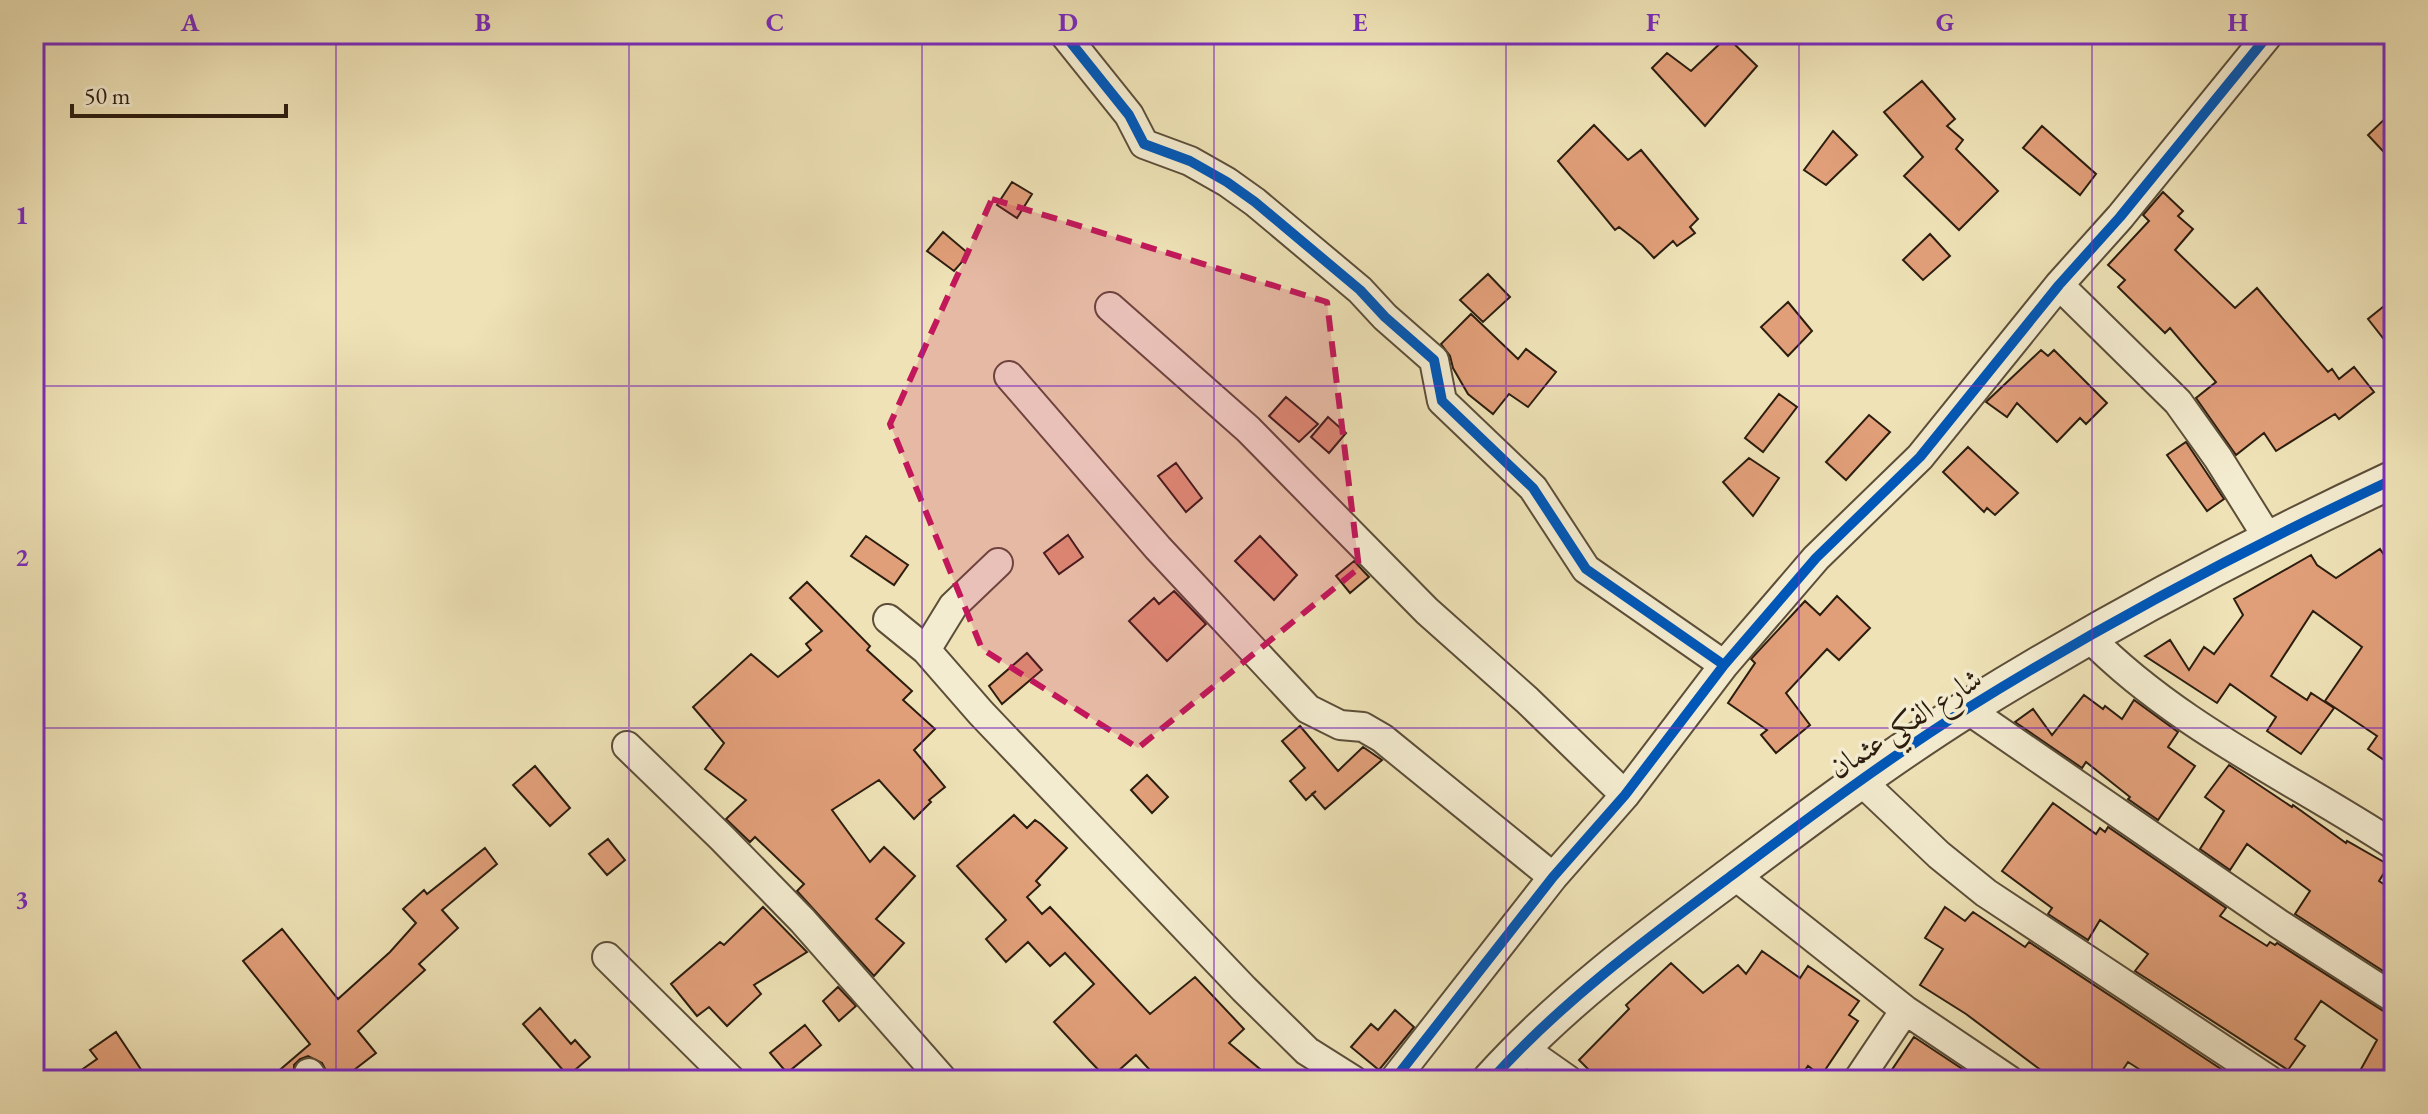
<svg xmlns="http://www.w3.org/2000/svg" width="2428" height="1114" viewBox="0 0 2428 1114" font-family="'EB Garamond',Amiri,serif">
<rect width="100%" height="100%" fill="#eee2b6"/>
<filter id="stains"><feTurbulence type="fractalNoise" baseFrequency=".0025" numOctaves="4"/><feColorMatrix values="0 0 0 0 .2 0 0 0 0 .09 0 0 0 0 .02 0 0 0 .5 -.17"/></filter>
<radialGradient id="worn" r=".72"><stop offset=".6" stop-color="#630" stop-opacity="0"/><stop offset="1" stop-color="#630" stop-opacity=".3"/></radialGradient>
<path fill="#e19f79" stroke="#2c1d0f" stroke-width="2" d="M1727,37L1757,66L1705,126L1652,68L1667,53L1691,71Z
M1922,81L1955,119L1947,126L1963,140L1956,149L1998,191L1959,230L1904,176L1923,157L1884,112Z
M2394,110V163L2368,135Z
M1594,125L1628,160L1641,150L1698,219L1690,227L1695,233L1677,246L1673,241L1654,258L1642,245L1619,227L1615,230L1558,161Z
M2042,126L2096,174L2080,195L2023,148Z
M1833,131L1857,155L1826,185L1804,170Z
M1012,182L1032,194L1017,218L997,205Z
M2163,192L2183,211L2178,216L2193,229L2175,250L2235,308L2257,288L2328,372L2332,369L2339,379L2354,367L2374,392L2339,419L2335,414L2276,451L2264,433L2236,455L2196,398L2216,382L2170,328L2165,333L2118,287L2125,280L2108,265L2149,221L2143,215Z
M943,232L969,254L954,271L927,251Z
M1930,234L1950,256L1923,280L1903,260Z
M1488,274L1510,297L1483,322L1460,300Z
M2394,298V352L2368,319Z
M1788,302L1812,331L1788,356L1761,327Z
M1471,314L1518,359L1526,349L1556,372L1528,407L1509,394L1493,414L1468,394L1453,368L1450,356L1441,344Z
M2041,350L2048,356L2054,350L2107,403L2086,424L2080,418L2057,442L2017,403L2007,417L1986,402Z
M1779,394L1797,407L1763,452L1745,438Z
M1286,397L1318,424L1299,442L1269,416Z
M1869,415L1890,432L1846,480L1826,462Z
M1328,417L1346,433L1329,453L1311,437Z
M2186,442L2224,499L2207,511L2167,455Z
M1968,447L2018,493L1995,515L1987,508L1984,512L1943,472Z
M1749,458L1779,478L1753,516L1723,482Z
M1176,463L1202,498L1186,512L1158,476Z
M1068,535L1083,557L1059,574L1044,553Z
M866,536L908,565L894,585L851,556Z
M1260,536L1297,575L1274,600L1235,561Z
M2380,549L2394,570V767L2368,749L2377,736L2325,701L2362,647L2313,611L2271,676L2307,700L2311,693L2334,708L2301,754L2267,731L2276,717L2230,684L2217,703L2145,656L2170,640L2189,670L2204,647L2214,654L2243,615L2234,599L2311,555L2317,565L2336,578Z
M1354,561L1369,577L1350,593L1336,576Z
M807,582L870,646L867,650L912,691L903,700L935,729L914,750L945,787L929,800L931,802L914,819L879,780L832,810L870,862L884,847L915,876L876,919L904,943L874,976L797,891L804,884L755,837L750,842L726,819L746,800L705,769L724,743L693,707L751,654L778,677L811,650L806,644L822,631L790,598Z
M1174,591L1206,624L1167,661L1129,621L1154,598L1159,604Z
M1837,596L1870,628L1839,660L1827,649L1786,693L1810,725L1776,753L1761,735L1767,730L1728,703L1755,663L1751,659L1805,601L1820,615Z
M1027,653L1042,670L1002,704L989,686Z
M2084,695L2103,709L2105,706L2122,719L2134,700L2178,732L2168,747L2195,766L2158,820L2128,799L2130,797L2086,762L2082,768L2015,722L2033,709L2052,735Z
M1300,726L1338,771L1363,747L1382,760L1325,809L1312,794L1316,791L1306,800L1290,781L1305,768L1282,741Z
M2229,765L2292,807L2293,805L2346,843L2347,841L2389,865L2379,881L2394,891V978L2295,914L2310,891L2247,844L2230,870L2200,849L2224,811L2205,797Z
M535,766L570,808L550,826L513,785Z
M1147,775L1168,797L1152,813L1131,790Z
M2053,803L2096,834L2100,828L2105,832L2108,827L2226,908L2220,916L2267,946L2270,942L2275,945L2277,943L2385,1012L2394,1015V1080H2355L2377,1040L2321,1001L2295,1039L2305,1046L2288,1070L2135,971L2148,954L2100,920L2088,940L2048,914L2052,908L2002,871Z
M1014,815L1027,828L1035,820L1041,824L1067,848L1036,881L1040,885L1027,897L1042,914L1050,907L1150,1014L1195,977L1244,1029L1229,1043L1273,1080H1159L1136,1055L1108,1080L1089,1060L1054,1022L1094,984L1065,953L1050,966L1028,942L1006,962L986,939L1006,920L957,866Z
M608,839L625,860L607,875L589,854Z
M485,848L497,864L442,910L458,928L419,964L425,970L358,1031L376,1053L341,1080H331L322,1063L308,1056L300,1059L294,1065V1080H268L310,1044L243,961L282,929L338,999L390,952L416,923L403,909L424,890L427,894Z
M763,907L807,952L754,985L761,994L727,1026L709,1007L697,1016L671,984L720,942L724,945Z
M1945,907L1965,921L1973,912L2025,947L2029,942L2221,1069L2213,1080H2156L2128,1062L2116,1080H2054L1966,1014L1920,985L1943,949L1925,938Z
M1762,951L1800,978L1808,966L1859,1001L1849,1015L1858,1021L1821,1076L1808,1066L1798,1080H1599L1579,1060L1629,1009L1626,1005L1671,963L1703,993L1738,965L1746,974Z
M838,987L856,1006L839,1021L823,1001Z
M540,1008L571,1044L575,1040L590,1057L568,1076L523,1024Z
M1395,1010L1414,1027L1379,1070L1351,1047L1371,1024L1378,1030Z
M805,1025L821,1045L787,1073L770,1053Z
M116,1032L142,1071L129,1080H67L97,1059L90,1050Z
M1914,1037L1979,1080H1885Z"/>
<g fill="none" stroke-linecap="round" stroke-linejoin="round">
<defs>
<path id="minor" d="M1064,34L1129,115L1144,144L1190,161L1227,182L1255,202L1360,290L1385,317L1434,360L1442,401L1533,488L1586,569L1724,665
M2059,285L2178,402L2218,458L2268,538
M1110,307L1248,429L1427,611L1527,700L1625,795
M1009,376L1158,548L1308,709L1340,725L1363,727L1382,738L1553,877
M888,619L926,650L981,713L1244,989L1307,1051L1353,1080
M2088,636C2175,725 2291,778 2394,845
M926,650L953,606L998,563
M1967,709L2279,924L2394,998
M627,746L722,838L802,920L943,1080
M1860,780L1939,855L1986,893L2269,1080
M1733,874L1905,1010L2009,1080
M607,957L731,1080
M1521,1047L1568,1080
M309,1073L314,1080
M1394,1080L1553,877L1625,795L1724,665L1816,558L1920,457L2059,285L2120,217L2269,34
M1858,1080L1905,1010"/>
<path id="tertiary" d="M1491,1080C1563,1000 1649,937 1735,873C1811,816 1887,759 1968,708C2105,623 2248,547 2394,479"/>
</defs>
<use href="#minor" stroke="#5c4e39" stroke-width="32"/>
<use href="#tertiary" stroke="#5c4e39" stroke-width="40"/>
<use href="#minor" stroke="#f4ecd0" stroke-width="28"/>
<use href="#tertiary" stroke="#f4ecd0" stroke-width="36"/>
<defs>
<path id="cycleway" d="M1064,34L1129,115L1144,144L1190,161L1227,182L1255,202L1360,290L1385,317L1434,360L1442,401L1533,488L1586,569L1724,665
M1394,1080L1553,877L1625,795L1724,665L1816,558L1920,457L2059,285L2120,217L2269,34
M1491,1080C1563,1000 1649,937 1735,873C1811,816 1887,759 1968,708C2105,623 2248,547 2394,479"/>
</defs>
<use href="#cycleway" stroke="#f4ecd0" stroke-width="15"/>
<use href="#cycleway" stroke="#0057b8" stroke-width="10"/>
</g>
<path fill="#c2185b" fill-opacity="0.2" stroke="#c2185b" stroke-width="6" stroke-dasharray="16 10" stroke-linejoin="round" d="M992,199L1327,302L1359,568L1138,748L982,649L890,424Z"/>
<path fill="none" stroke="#7b2cbf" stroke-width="2" stroke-opacity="0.55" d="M336,34V1080M629,34V1080M922,34V1080M1214,34V1080M1506,34V1080M1799,34V1080M2092,34V1080M34,386H2394M34,728H2394"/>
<g text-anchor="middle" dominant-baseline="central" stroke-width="7" stroke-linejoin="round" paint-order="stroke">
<g font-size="30" fill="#2c1d0f" stroke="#f4ecd0">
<text transform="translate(1905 723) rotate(-33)">شارع الفكي عثمان</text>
</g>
</g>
<rect width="2428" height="1114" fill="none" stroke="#eee2b6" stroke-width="88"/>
<path d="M72 104v12h214v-12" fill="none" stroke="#2c1d0f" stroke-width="4"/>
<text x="84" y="104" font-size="24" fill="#2c1d0f" stroke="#f4ecd0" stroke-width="6" paint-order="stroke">50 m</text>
<rect x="44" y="44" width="2340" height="1026" fill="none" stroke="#7b2cbf" stroke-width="3"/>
<g font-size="26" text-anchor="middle" font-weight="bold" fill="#7b2cbf">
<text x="190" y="31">A</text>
<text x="483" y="31">B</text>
<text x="775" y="31">C</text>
<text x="1068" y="31">D</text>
<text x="1360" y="31">E</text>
<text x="1653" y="31">F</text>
<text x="1945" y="31">G</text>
<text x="2238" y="31">H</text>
<text x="22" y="224">1</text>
<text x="22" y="566">2</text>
<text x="22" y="908">3</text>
</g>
<rect width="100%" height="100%" filter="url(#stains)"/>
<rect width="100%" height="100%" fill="url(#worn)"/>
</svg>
